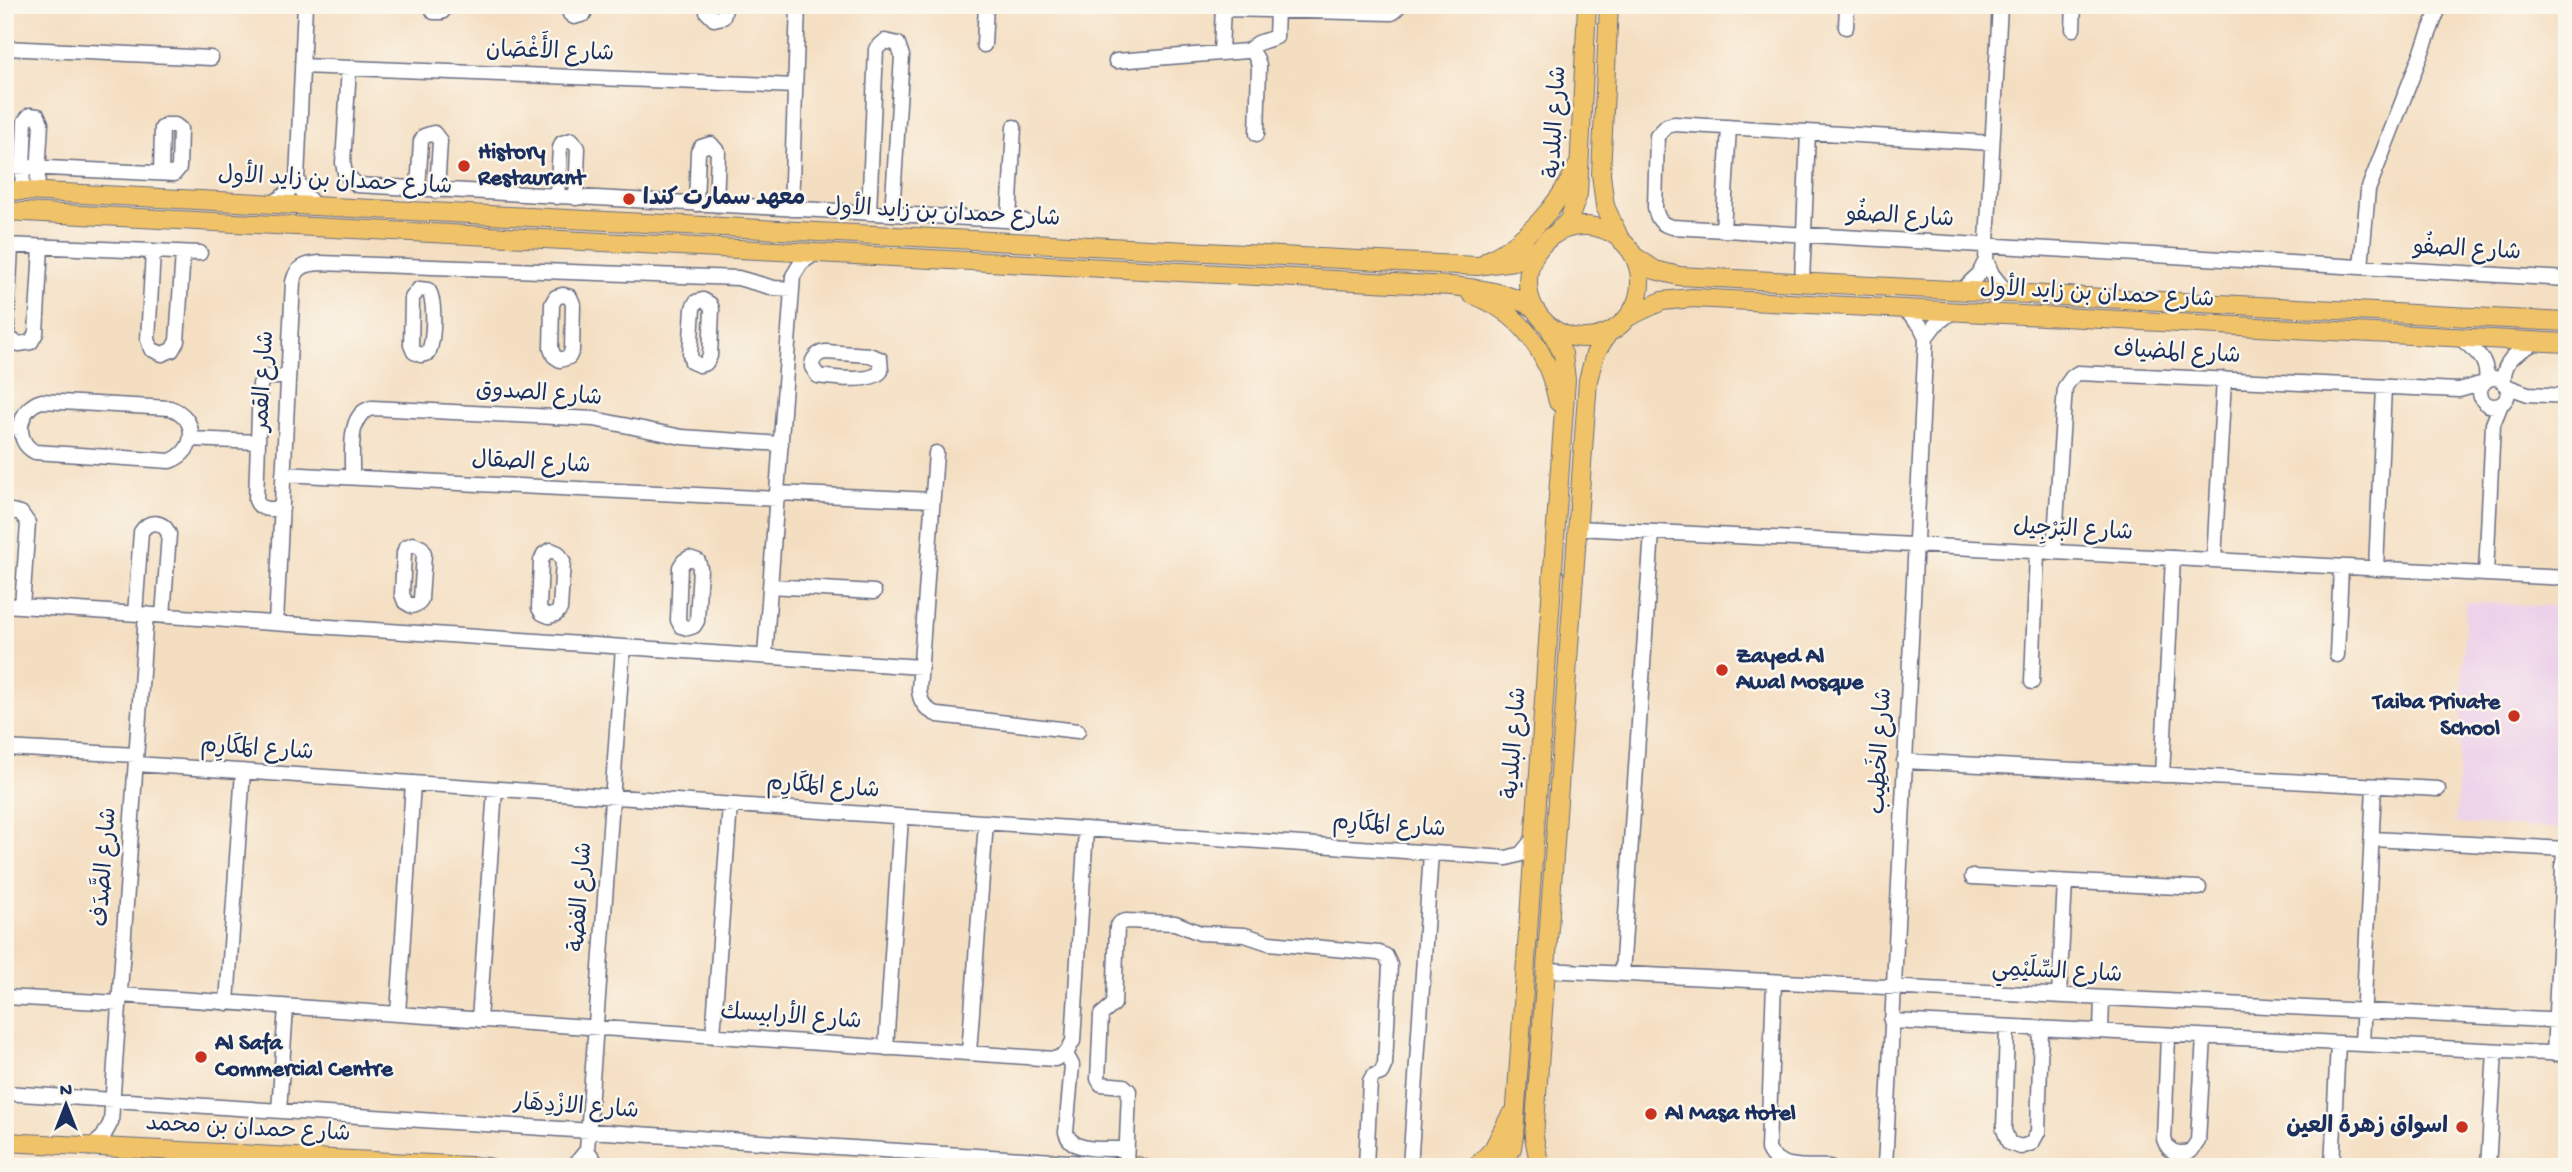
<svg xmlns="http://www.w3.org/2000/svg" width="2572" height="1172" viewBox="0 0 2572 1172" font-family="'Gochi Hand','Playpen Sans Arabic',sans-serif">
<rect width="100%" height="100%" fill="#fbf7ec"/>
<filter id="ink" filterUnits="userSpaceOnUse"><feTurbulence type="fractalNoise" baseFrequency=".0143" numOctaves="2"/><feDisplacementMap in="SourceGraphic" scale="14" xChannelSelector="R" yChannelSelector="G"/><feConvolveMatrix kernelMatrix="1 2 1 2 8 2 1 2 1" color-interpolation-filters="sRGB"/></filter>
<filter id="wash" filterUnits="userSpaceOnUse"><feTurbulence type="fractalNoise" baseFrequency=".00686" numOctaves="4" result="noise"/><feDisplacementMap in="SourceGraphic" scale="28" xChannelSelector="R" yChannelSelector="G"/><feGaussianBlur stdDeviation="1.57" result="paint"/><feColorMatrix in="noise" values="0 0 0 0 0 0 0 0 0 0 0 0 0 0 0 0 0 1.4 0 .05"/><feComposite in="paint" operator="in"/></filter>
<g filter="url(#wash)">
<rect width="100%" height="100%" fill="#f4dec1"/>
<path fill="#ecd1ea" d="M2466,602L2567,607V829L2456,824Z"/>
</g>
<g filter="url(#ink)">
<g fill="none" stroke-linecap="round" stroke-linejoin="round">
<defs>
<path id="minor" d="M305,5L297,179L303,192L315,206
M430,5L434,12H442L447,5
M568,5L570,14L574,17L584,14L586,5
M707,5V12L714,19L723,17L726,5
M1223,9L1392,13L1400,5
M1846,27L1847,5
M2073,29L2074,5
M984,45L986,5
M5,48L211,58
M1251,49L1257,59L1259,66L1257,134
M1221,53L1223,5
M1116,61L1247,51L1258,43L1276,37L1277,10
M302,66L795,86
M349,68L343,163L345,173L357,185L1024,221
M1992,143L1674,124L1667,126L1657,136L1655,207C1657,219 1661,225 1673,227L2567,279
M5,166L174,174L179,168L180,129L175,125H166L162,128L161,173
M418,190L421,141L424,136L434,133L440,141L437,191
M22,191L25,121L30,115L38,116L41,123L37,191
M557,197L560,148L562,143L572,140L578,148L576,198
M272,204L288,192L297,179
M696,204L698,152L701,147L711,144L718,152L716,205
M791,209L798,5
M869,213L876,49L885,41L898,44L902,56L892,214
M1009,220L1014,127
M1723,230L1729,127
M5,245L200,253
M11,245L7,329L10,339L19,344L31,342L36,333L41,247
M153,252L148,339L151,349L162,354L172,350L177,341L183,253
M1986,260L1992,274L2007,293
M2361,267L2368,190L2440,5
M1802,282L1808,132
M419,289L428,290C436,299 434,342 428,353L421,355L414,352L411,345L412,298Z
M1961,291L1979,274L1986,260L2000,5
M563,295L570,297L573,304L572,350L569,357L560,360L554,356L551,349L552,304L556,297Z
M703,300L710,304L712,309L710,356L706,363L699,365L692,362L690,355L693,308L696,302Z
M1926,337L1935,325L1952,312
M2461,339C2476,351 2489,360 2486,381
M826,352L869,355L880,359L881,371C872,383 833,378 818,376L812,367C812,358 817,353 826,352Z
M2480 392a14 14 0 1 1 28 0a14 14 0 1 1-28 0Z
M2504,383C2502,359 2518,352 2536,342
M2506,386L2528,394L2567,396
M42,401L170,408C198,417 198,451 170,461L35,452C13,441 18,407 42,401Z
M5,427L21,428
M191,439L258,442
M936,453L919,690C920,703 926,710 938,715L1078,731
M283,474L777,499
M352,477C353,456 346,412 373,408L594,419L682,437L781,444
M777,493L932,500
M282,509C271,509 260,511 256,500L260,384L266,377H288
M5,514L12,511L21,513L28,523L22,606
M1577,528L2567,578
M413,544L422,548L424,554L421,599L419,603L412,606L405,602L402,594L404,553L406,547Z
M551,550L558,553L563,561L560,609L556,614L549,616L542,613L539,608L541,561L544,554Z
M2054,552L2065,387L2072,377L2078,373L2459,390L2484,383
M689,558L698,561L700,568L697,621L694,626L688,628L681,626L678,620L680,567L684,561Z
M2214,560L2224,379
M2376,569L2384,387
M2486,574L2493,424L2501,404
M770,586L874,592
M5,605L921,667
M135,614L141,532C149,519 163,521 169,534L163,616
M276,623L293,282C296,267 306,264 320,263L738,278L774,288L792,289
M2337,655L2341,567
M765,656L793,276L801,263L814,254
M2032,682L2037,552
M5,748L136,755
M1904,761L2438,789
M136,764L1507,858L1521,854L1534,838
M2162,775L2173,558
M2372,839L2567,849
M1972,877L2199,888
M1546,970L2567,1021
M1622,974L1652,532
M1774,982L1768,1149C1777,1171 1810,1166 1830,1167
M120,995L1055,1059L1066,1054L1073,1041L1086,829
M2059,996L2065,882
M5,997L119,1003
M227,1003L243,771
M398,1014L413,783
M479,1020L495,789
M1891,1021L2567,1054
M2007,1027L2004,1130L2009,1143L2021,1147L2032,1143L2038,1132L2041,1028
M2101,1031L2102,998
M2168,1035L2164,1139C2168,1152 2178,1156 2191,1151L2198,1141L2204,1037
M713,1036L730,805
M2362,1044L2374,786
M886,1048L901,817
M969,1053L986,822
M1066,1054L1072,1065L1066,1132C1071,1154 1108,1148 1126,1149
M2554,1054L2564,848
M5,1093L1145,1167
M279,1111L286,1007
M90,1148L103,1137L111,1122L146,614
M587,1150L599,1167
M1126,1166L1129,1091L1124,1086L1101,1084L1098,1079L1101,1015L1114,1004L1117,927L1120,923L1126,921L1175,923L1200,933L1245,935L1269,943L1379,953L1386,956L1390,965L1385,1064L1381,1073L1373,1076L1370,1081L1366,1167
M573,1167L587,1150L623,647
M1410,1167L1431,853
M1885,1167L1926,337L1920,325L1905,310
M2332,1167L2338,1043
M2488,1167L2495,1051"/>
<path id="major" d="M1609,5L1601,174L1605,206L1619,237
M5,190L1477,266L1514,261L1539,248
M5,211L1451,286C1482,289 1509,292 1535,309
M1528 282a56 56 0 1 1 112 0a56 56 0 1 1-112 0Z
M1556,233L1569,220L1578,194L1587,5
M1634,256L1655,270L1679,276L2567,322
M1487,261C1526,242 1558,206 1577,167
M1471,294C1522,313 1547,350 1558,402
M1628,317L1662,301L1693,298L2567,343
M5,1142L489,1167
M1138,1166V1167
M1476,1167L1493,1149L1510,1116
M1503,1167L1512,1148L1514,1135L1566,380L1563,354L1548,325
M1540,1167L1534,1137L1588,380L1595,354L1609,332"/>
</defs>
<use href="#minor" stroke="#676c81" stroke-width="17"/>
<use href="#major" stroke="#676c81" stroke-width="20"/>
<use href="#minor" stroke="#fff" stroke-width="14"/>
<use href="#major" stroke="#f1c369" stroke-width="18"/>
</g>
</g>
<g fill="#c8321e" stroke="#fbf7ec" stroke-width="2.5">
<circle cx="464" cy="166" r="7"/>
<circle cx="629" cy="199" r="7"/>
<circle cx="1722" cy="670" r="7"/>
<circle cx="2514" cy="716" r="7"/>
<circle cx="201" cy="1057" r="7"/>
<circle cx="1651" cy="1114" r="7"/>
<circle cx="2462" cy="1127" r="7"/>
</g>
<g text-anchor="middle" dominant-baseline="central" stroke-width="5" stroke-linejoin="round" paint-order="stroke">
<g font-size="23" fill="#1b2f5e" stroke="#fbf7ec">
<text transform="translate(550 53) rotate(2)">شارع الأَغْصَان</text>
<text transform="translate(1557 122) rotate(-87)">شارع البلدية</text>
<text transform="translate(335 182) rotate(3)">شارع حمدان بن زايد الأول</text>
<text transform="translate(943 214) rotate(3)">شارع حمدان بن زايد الأول</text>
<text transform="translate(1900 218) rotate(3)">شارع الصفُو</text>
<text transform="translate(2467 251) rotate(3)">شارع الصفُو</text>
<text transform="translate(2097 295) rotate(3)">شارع حمدان بن زايد الأول</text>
<text transform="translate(2177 354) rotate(3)">شارع المضياف</text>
<text transform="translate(265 381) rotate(-87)">شارع القمر</text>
<text transform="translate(539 395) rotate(4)">شارع الصدوق</text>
<text transform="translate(531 464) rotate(3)">شارع الصقال</text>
<text transform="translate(2073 531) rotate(3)">شارع البَرْجِيل</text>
<text transform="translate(1516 743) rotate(-86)">شارع البلدية</text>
<text transform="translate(257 750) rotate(4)">شارع المَكَارِم</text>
<text transform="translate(1882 751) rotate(-87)">شارع الخَطِيب</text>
<text transform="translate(823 788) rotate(4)">شارع المَكَارِم</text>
<text transform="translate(1389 827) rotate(4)">شارع المَكَارِم</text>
<text transform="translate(106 867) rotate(-86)">شارع الصَّدَف</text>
<text transform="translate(582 897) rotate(-86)">شارع الفضة</text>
<text transform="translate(2057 973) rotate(3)">شارع السِّلَيْمِي</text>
<text transform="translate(791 1018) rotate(4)">شارع الأرابيسك</text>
<text transform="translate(576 1108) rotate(4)">شارع الازْدِهَار</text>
<text transform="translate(248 1130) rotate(3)">شارع حمدان بن محمد</text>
</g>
<g font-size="23" font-weight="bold" fill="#1b2f5e" stroke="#fbf7ec" text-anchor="start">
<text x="478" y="153">History<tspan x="478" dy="26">Restaurant</tspan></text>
<text x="643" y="199">معهد سمارت كندا</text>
<text x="1736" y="657">Zayed Al<tspan x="1736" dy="26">Awal Mosque</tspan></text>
<text x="2500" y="703" text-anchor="end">Taiba Private<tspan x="2500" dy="26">School</tspan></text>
<text x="215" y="1044">Al Safa<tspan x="215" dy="26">Commercial Centre</tspan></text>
<text x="1665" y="1114">Al Masa Hotel</text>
<text x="2448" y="1127" text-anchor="end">اسواق زهرة العين</text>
</g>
</g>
<rect width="2572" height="1172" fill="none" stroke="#fbf7ec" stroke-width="28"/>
<g transform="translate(66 1105)" stroke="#fbf7ec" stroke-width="5" paint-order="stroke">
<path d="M0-5L12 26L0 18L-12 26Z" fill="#1b2f5e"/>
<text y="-10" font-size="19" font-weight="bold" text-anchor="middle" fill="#1b2f5e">N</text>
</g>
</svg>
